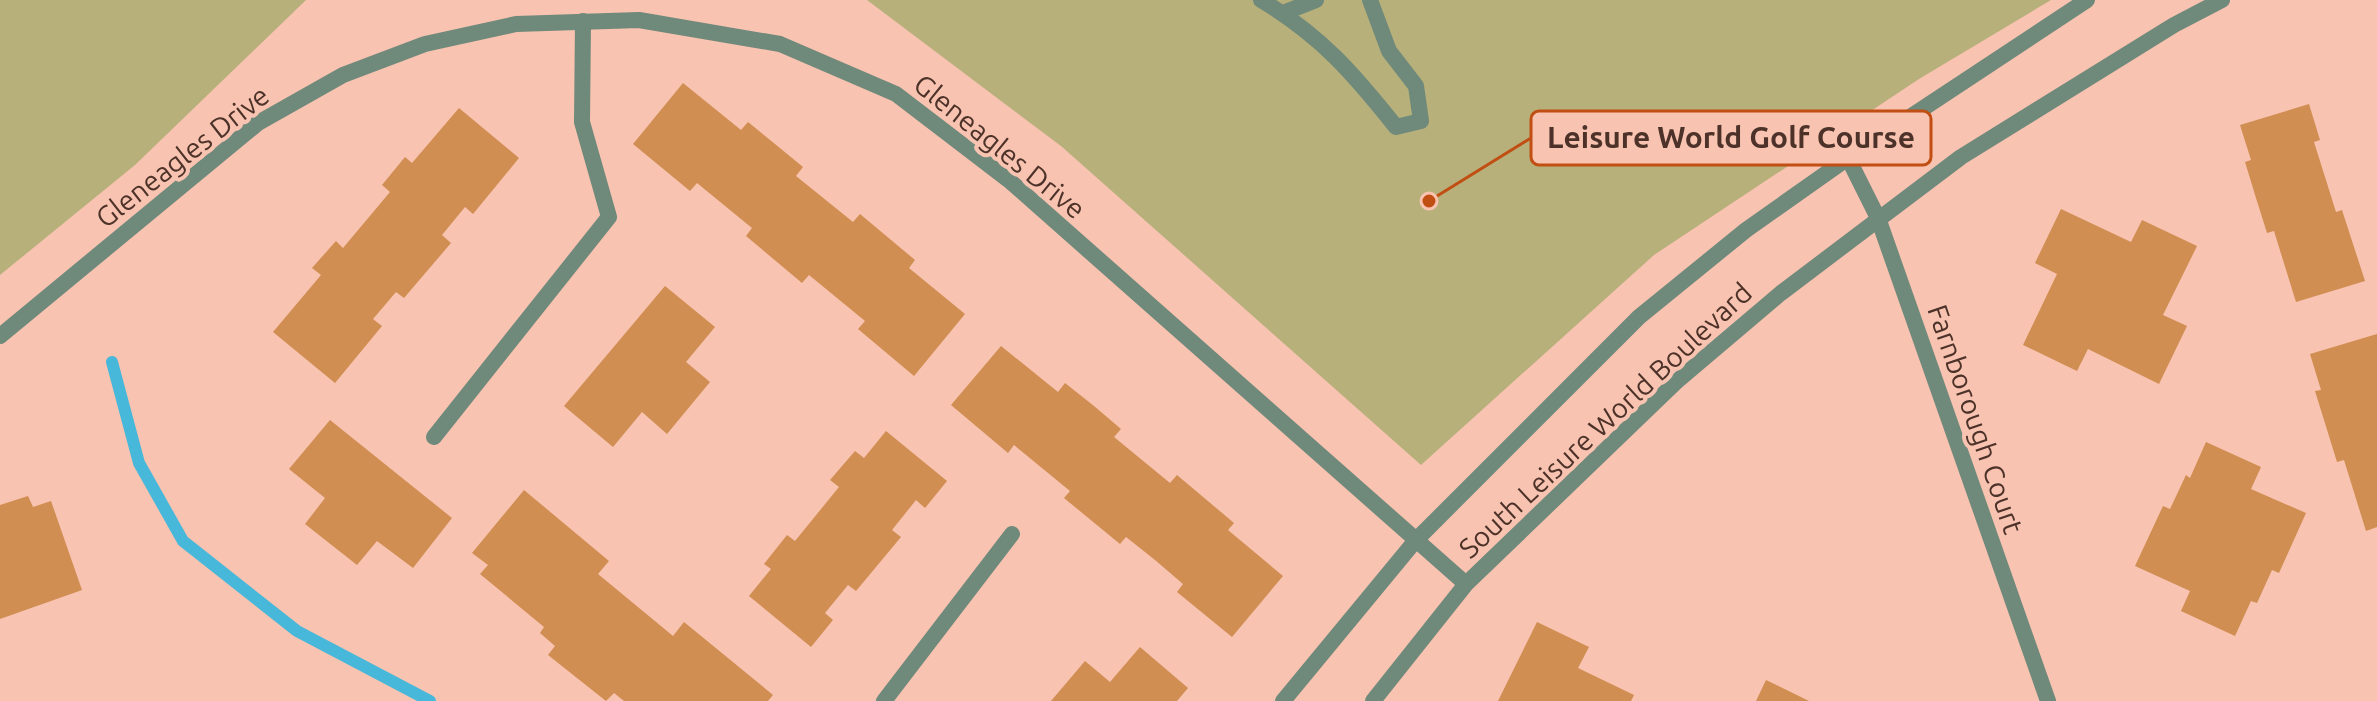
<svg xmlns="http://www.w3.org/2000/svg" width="2377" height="701" viewBox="0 0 2377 701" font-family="Ubuntu,sans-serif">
<rect width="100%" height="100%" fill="#f8c3b0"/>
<path fill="#b7b07b" d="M0,0H306L135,165L0,275Z
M867,0H2051L1919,79L1654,255L1421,465L1061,146Z"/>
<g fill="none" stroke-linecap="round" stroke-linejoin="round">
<path stroke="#47b8da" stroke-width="12" d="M112,362L139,463L183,541L297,631L430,701"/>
</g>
<path fill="#d08e52" d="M683,83L741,130L748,122L775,144L803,167L796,176L853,222L860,214L915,260L909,268L965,314L914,376L858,329L865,321L809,275L802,283L746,236L752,228L697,183L690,191L633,144Z
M2309,104L2320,140L2314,142L2336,212L2342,210L2365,281L2296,302L2274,231L2267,233L2256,198L2245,162L2251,160L2240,125Z
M459,108L519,158L473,214L465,207L442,235L451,243L404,298L396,292L373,319L382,326L335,383L273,332L321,275L312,268L336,241L343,248L390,192L382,185L405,157L412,163Z
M2061,209L2131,242L2142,220L2197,246L2163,315L2187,326L2159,384L2088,349L2077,371L2023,345L2057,274L2035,263Z
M665,286L715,327L686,362L710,382L667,434L642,412L613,447L564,406Z
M2377,334V527L2366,531L2344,460L2337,462L2315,391L2321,390L2310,354Z
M1001,346L1058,392L1065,383L1094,406L1121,429L1114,437L1170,483L1177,475L1234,523L1228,530L1283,576L1232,637L1177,592L1183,584L1155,560L1126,537L1120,544L1064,498L1070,491L1014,445L1008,453L951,405Z
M330,420L452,518L413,568L377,541L357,565L305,524L325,498L289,469Z
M886,431L947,481L925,508L916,500L892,530L901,537L856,591L848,585L825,613L833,620L811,647L749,596L771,569L764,564L787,535L795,541L839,487L830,480L855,451L864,458Z
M2206,442L2261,467L2251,489L2306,513L2279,573L2272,570L2257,603L2251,601L2235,636L2181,611L2190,591L2135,566L2163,506L2170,509L2186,475L2190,478Z
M524,490L609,561L598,574L673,636L684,622L773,695L768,701H624L614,693L606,701L548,655L555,646L540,633L544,627L480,574L488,565L472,553Z
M28,496L33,507L51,501L82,590L0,619V505Z
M1537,622L1589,647L1578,668L1634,695L1631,701H1498Z
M1140,647L1188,688L1177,701H1051L1085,661L1110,682Z
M1766,680L1809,701H1756Z"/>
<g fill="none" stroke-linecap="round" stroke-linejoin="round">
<path stroke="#6f897b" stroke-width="16" d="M1261,0C1321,36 1353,73 1396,127L1421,121L1416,86L1389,51L1370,0
M1283,13L1316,0
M434,437L609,217L582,122L583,21
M884,701L1012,534"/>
<path stroke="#6f897b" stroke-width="16" d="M1848,158L1878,218L2048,701"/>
<path stroke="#6f897b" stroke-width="16" d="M0,336L258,123L343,75L425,44L516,24L639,20L780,44L896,94L1011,182L1466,584
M1283,701L1416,540L1639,317L1746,230L1848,158L2087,0
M1373,701L1466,584L1676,382L1781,293L1961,157L2174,25L2222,0"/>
</g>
<g text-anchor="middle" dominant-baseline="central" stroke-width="8" stroke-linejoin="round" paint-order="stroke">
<g font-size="28" fill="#4c3229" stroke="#f8c3b0">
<text transform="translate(1000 146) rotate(39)">Gleneagles Drive</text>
<text transform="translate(182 156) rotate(-38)">Gleneagles Drive</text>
<text transform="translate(1976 419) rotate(71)">Farnborough Court</text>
<text transform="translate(1605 420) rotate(-43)">South Leisure World Boulevard</text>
</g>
</g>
<path fill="none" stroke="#c14f13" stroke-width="3" d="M1429 201L1531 138"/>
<circle fill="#c14f13" stroke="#f8c3b0" stroke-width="3" cx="1429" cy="201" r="8"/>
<rect fill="#f8c3b0" stroke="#c14f13" stroke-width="3" x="1531" y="111" width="400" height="54" rx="8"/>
<g font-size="30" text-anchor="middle" font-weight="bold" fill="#4c3229">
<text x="1731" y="148">Leisure World Golf Course</text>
</g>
</svg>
